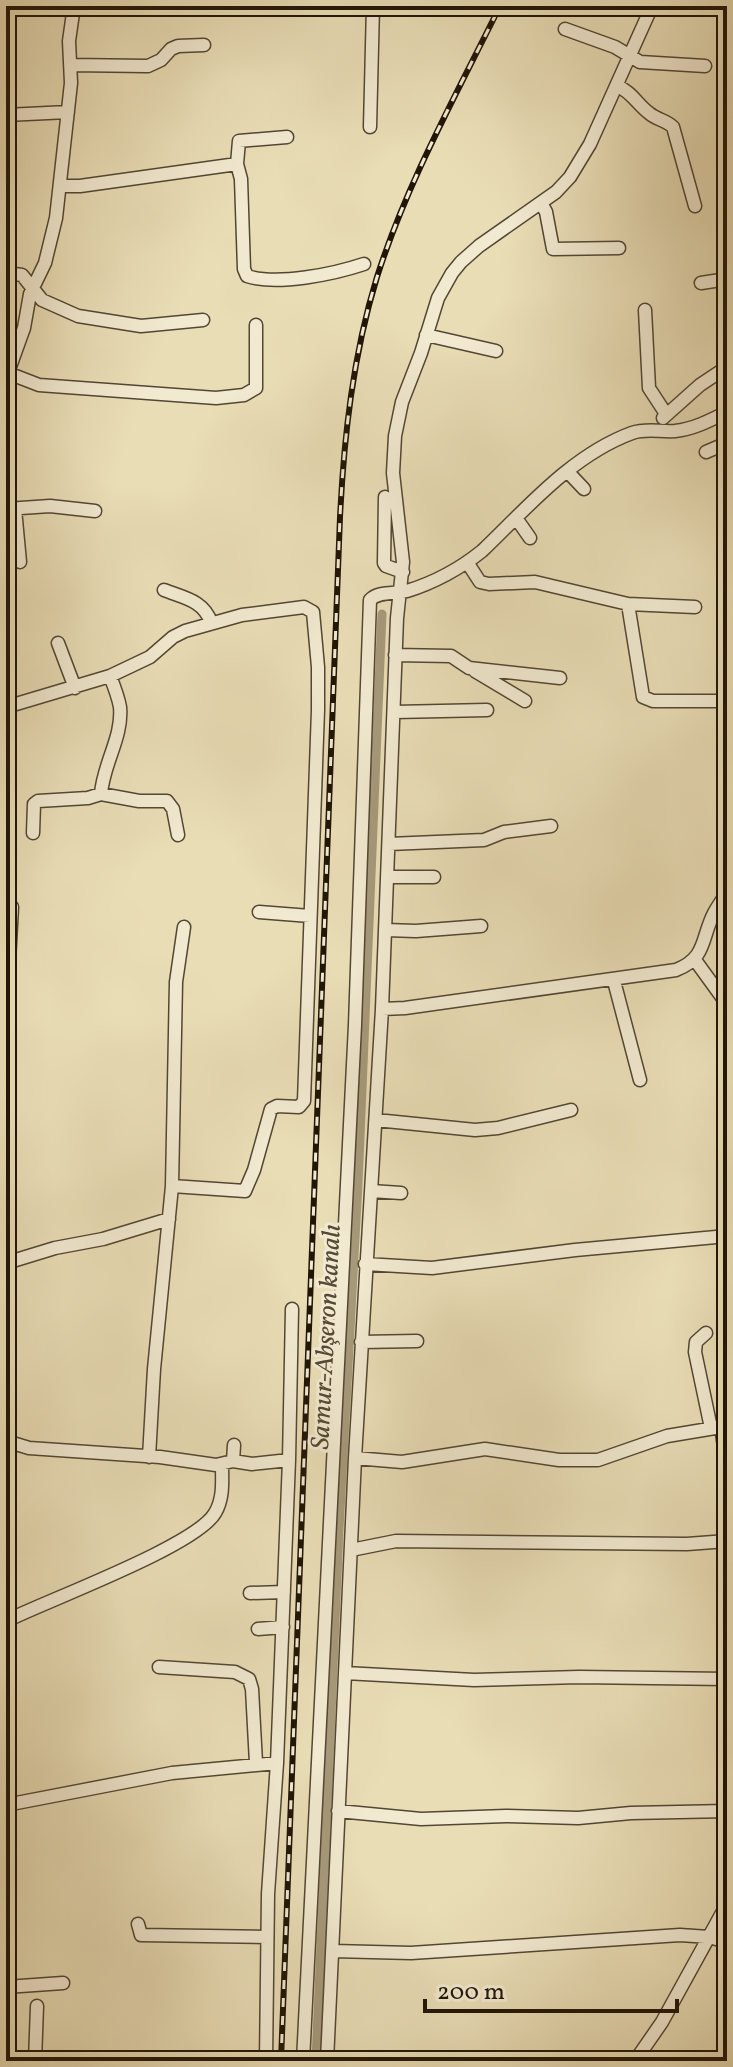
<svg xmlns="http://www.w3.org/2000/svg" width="733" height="2067" viewBox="0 0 733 2067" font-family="Vollkorn,serif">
<rect width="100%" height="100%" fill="#e9ddb6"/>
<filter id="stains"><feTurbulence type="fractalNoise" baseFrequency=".0025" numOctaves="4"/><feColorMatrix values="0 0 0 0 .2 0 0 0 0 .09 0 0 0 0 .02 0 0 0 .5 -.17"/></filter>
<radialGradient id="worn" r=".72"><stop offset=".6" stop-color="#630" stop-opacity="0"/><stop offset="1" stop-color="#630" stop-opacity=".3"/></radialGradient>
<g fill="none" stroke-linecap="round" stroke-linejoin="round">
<path stroke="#a5997a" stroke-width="9" d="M316,2061L339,1529L358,1184L382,614"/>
<defs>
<path id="minor" d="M565,29L615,47L640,62L705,66
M71,65L148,66L161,60L171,49L178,46L204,45
M617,86C631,91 637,104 649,113C657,120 666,120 673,127L695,206
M6,115L68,112
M370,127L373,6
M237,164L239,141L287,137
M60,186H80L237,164L241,179L244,269L247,276C277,286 334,274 364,264
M541,203L546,212L553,249L619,248
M6,273L22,275L42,300L78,316L141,326L203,320
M701,283L727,279
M645,310L649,388L666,414
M426,335L496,351
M8,373L39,385L216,398L244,395L256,388V325
M6,378L24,328L30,294L45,263L56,218L71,83L69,41L74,6
M663,418L700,385L727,367
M706,452L727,443
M567,471L584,489
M385,497L384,563L386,566L403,572
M6,509L50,506L95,511
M15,509L20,562
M516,518L530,538
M467,562L480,582L489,584L535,582L628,604L695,607
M164,590C184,598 203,600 211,622
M628,604L643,697L653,701H727
M58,643L75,688
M395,655L451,656L469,668L560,678
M475,671L525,701
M110,676C114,686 118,696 120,707C123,737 103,764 101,794L139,801H167L173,809L178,835
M6,707L110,676L150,657L173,637L185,631L242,615L304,607L313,612L318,667V710L304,1101L299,1107L277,1106L271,1109L254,1170L245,1191L172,1186
M395,712L487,710
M33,833L34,804L38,801L88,798L101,794
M389,844L484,840L504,832L551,826
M387,877H434
M259,912L310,916
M386,930L416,931L481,926
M695,960L727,1004
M614,981L640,1080
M382,1009L405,1008L676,970C707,958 701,938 714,913C718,905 724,899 727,890
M6,1014L12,907
M6,1091L9,1151L6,1160
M376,1120L475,1130L498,1128L571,1110
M371,1191L401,1193
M6,1263L55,1248L103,1239L169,1219
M365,1264L432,1268L575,1250L727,1236
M706,1333L696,1342L695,1352L711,1428
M361,1342L417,1341
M721,1426L727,1468
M6,1441L29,1448L160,1457L216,1465L233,1461L234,1445
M149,1457L154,1369L172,1186L176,982L184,927
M355,1458L402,1462L485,1449L559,1460H598L667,1436L727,1426
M289,1460L292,1309
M233,1461L252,1464L289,1460L277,1763L268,1894L266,2061
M351,1550L396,1541L687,1544L727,1541
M250,1593L284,1592
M6,1621C48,1600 196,1546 215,1513C224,1498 222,1481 222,1464
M258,1629L283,1627
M159,1667L235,1672L249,1679L252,1689L256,1763
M345,1673L474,1680L579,1677L727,1679
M6,1805L172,1773L277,1763
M338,1811L421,1819L506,1816L578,1818L631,1813L727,1811
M138,1924L141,1935L267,1937
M333,1951L411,1953L680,1935L709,1937L727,1942
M6,1987L63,1983
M35,2061L37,2006
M303,2061L355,1025L370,600C378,591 395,594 407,591C433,583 461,568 482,551C527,508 572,455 632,433C646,428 660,432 675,431C694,429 711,420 727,412
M327,2061L355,1458L382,1009L397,618L403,562L393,473L395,436L402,402L421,353L438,298L452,273L461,262L479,246L556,192L570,177L590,144L652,6
M635,2061L662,2022L727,1904"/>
</defs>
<use href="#minor" stroke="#524733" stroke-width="15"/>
<use href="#minor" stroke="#f1e9d0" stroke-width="12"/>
<defs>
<path id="rail" d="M281,2061L340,517C344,436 353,355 377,277C407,183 456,95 500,6"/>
</defs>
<use href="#rail" stroke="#201507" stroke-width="6"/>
<use href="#rail" stroke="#f1e9d0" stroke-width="3" stroke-dasharray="9" stroke-linecap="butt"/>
</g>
<g text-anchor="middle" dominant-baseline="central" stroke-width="6" stroke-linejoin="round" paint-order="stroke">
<g font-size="26" font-style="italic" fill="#554a35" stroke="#f1e9d0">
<text transform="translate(327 1337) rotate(-87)">Samur-Abşeron kanalı</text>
</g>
</g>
<rect width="733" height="2067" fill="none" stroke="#e9ddb6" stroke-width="32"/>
<rect x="8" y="8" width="717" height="2051" fill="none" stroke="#201507" stroke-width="4"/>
<rect x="16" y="16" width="701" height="2035" fill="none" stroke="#201507" stroke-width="2"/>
<path d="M425 1999v12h252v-12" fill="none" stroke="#201507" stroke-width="4"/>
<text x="437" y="1999" font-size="24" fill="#201507" stroke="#f1e9d0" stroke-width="6" paint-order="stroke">200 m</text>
<rect width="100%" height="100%" filter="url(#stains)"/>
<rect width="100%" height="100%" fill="url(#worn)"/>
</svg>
